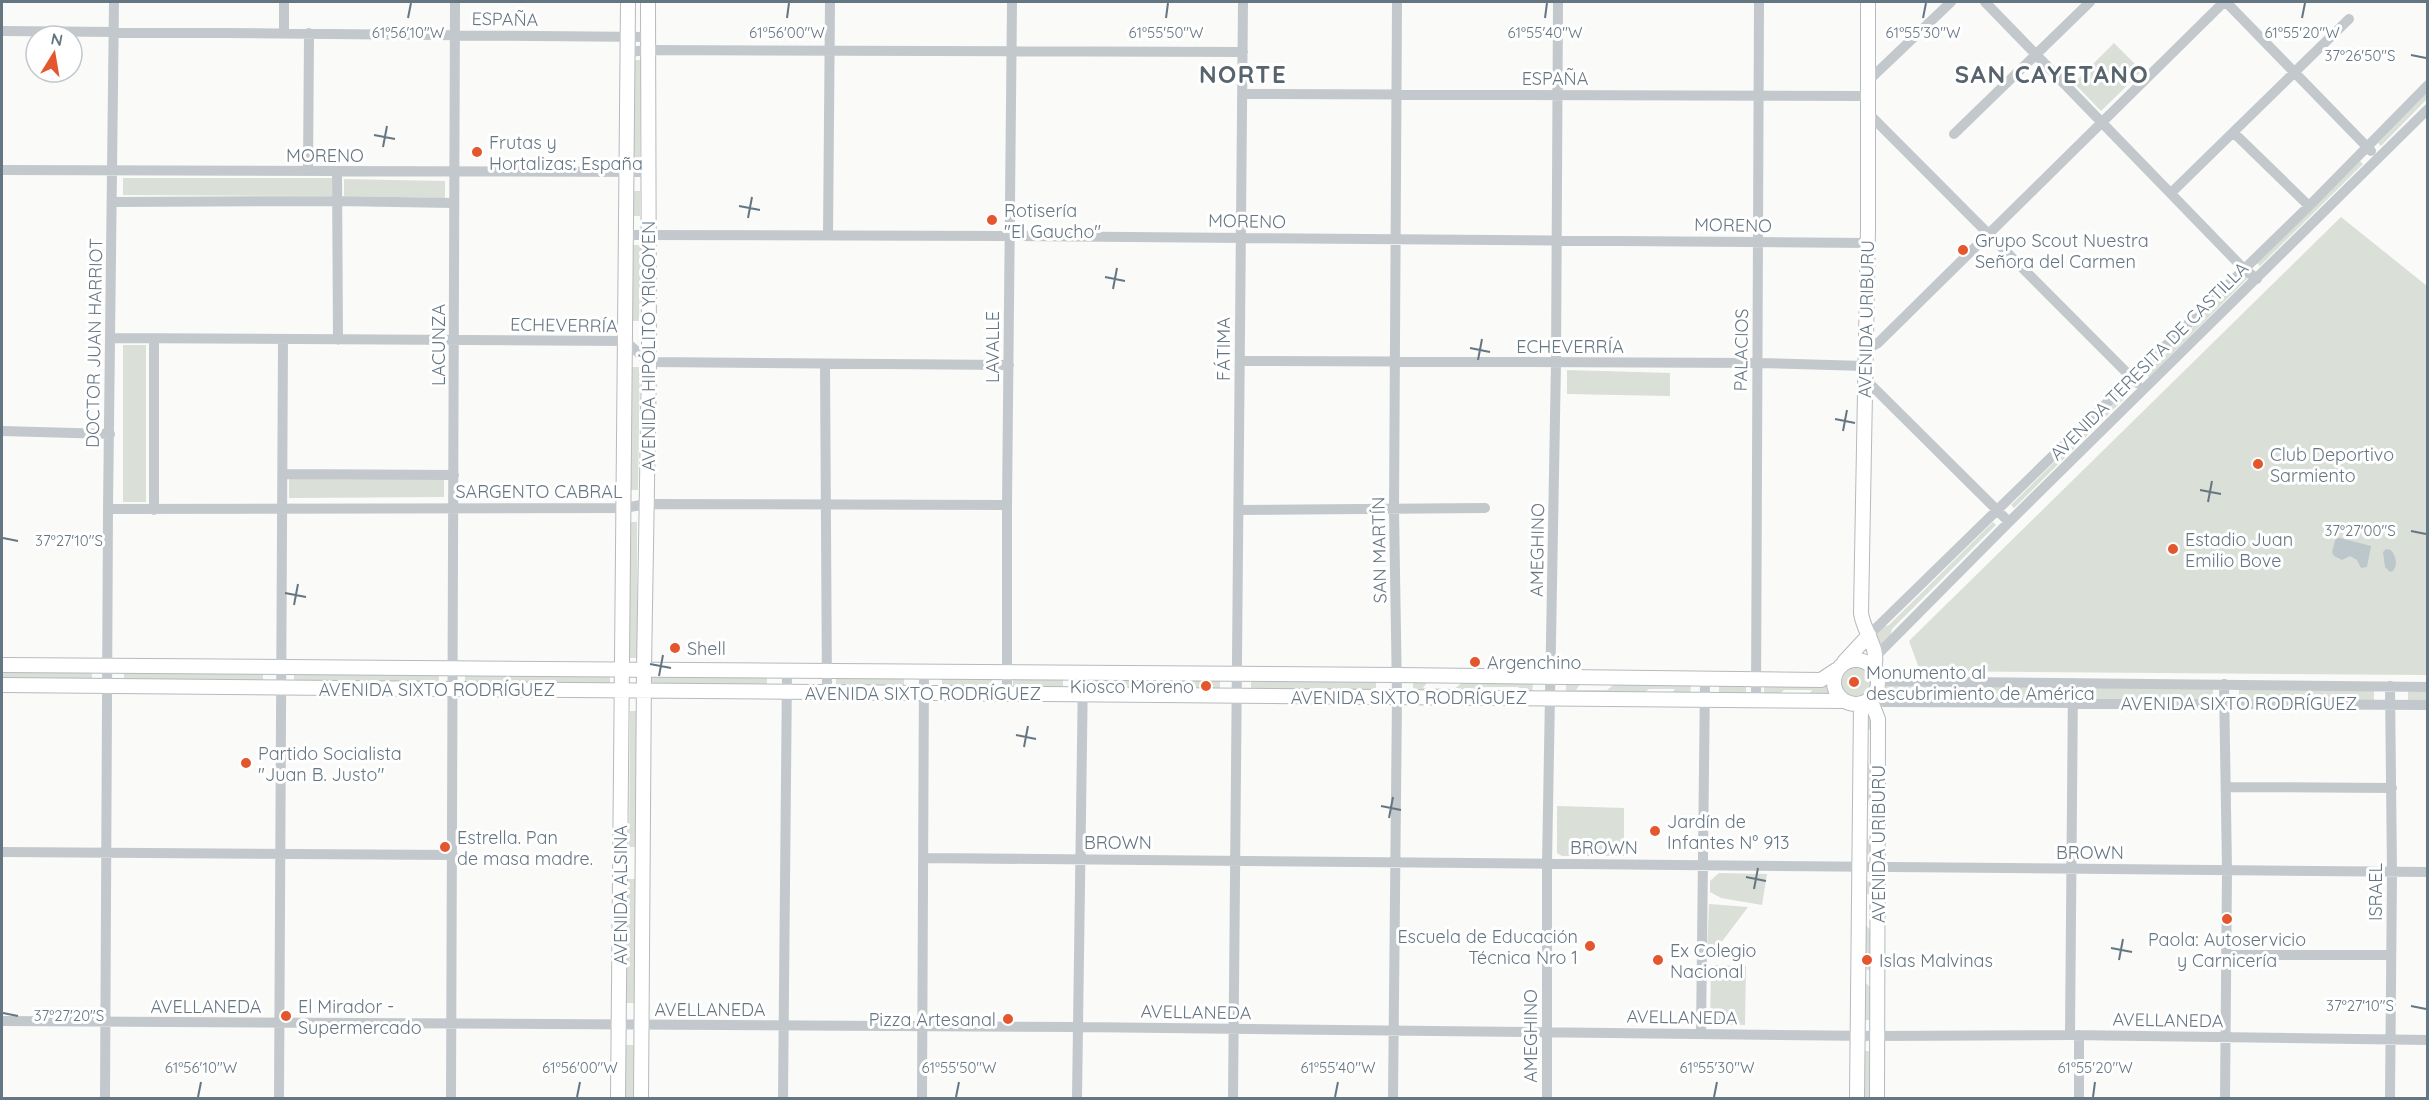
<svg xmlns="http://www.w3.org/2000/svg" width="2429" height="1100" viewBox="0 0 2429 1100" font-family="Quicksand,sans-serif">
<rect width="100%" height="100%" fill="#fafaf8"/>
<path fill="#dadfd7" d="M2114,43L2142,71L2101,111L2074,83Z
M634,60H641L640,159H633Z
M2427,93V99L2381,146L2378,143Z
M2360,161L2363,164L2260,266L2257,263Z
M123,178H332V196L123,195Z
M344,179L445,181V198L344,196Z
M633,191H640V216H633Z
M2341,217L2427,286V675L1920,671L1909,641Z
M633,245H641L639,321H632Z
M2245,275L2248,278L2149,377L2146,374Z
M123,345H146V502H123Z
M632,367H640L638,490H630Z
M1567,370L1670,373V396L1567,394Z
M2126,391L2129,394L2014,508L2011,505Z
M444,478V497L289,498V479Z
M630,522H637V658H629Z
M1993,522L1996,525L1892,629L1890,637L1878,647L1874,635L1883,627L1889,625Z
M1840 681a17 17 0 1 1 34 0a17 17 0 1 1-34 0Z
M2,670L92,672V682L2,681Z
M124,672L263,673V684L124,683Z
M294,672L439,674V684L294,683Z
M465,674L610,676V686L465,685Z
M652,675L767,676V687L652,685Z
M836,678H904V689L836,688Z
M942,678H992V689H942Z
M1013,678H1063V689H1013Z
M1096,680L1220,681V692L1096,690Z
M1413,681H1428L1423,688L1454,689L1463,682H1533L1532,695L1514,694L1519,687H1484L1477,694H1413Z
M1251,682H1376V692L1251,693Z
M1566,683H1581L1576,690H1607L1616,683L1691,684L1690,696H1669L1675,689H1649L1640,696L1566,695Z
M1719,684L1746,685V697L1719,696Z
M1764,685H1829L1834,695L1807,697L1812,690H1784L1776,697H1764Z
M1885,686L2061,687V699L1885,698Z
M2086,687H2213V699H2086Z
M2239,688L2374,689V701L2239,700Z
M2408,690H2427V702H2408Z
M630,711H637V847H629Z
M1864,719L1874,720V734L1867,727L1866,762L1874,770L1873,855L1863,854V834L1870,841L1871,804L1863,794Z
M1557,806L1624,808V856H1562L1557,853Z
M1719,873L1767,874L1762,905L1721,898L1710,892V881Z
M628,879H635L634,1003H626Z
M1863,881L1873,882V898L1865,892V924L1872,932V973L1862,965Z
M1709,904L1748,907L1714,952L1710,953L1707,951Z
M1711,965L1746,966L1745,1025L1710,1024Z
M1862,979L1872,989V1020H1862Z
M626,1045H634L633,1098H626Z
M1862,1051H1872L1871,1098H1866L1862,1093Z"/>
<path fill="#bbc7cb" d="M2336,537L2371,546L2367,567L2361,568L2357,560L2350,556L2342,560L2334,556L2332,552Z
M2386,549L2391,550C2396,556 2398,565 2393,571L2390,572L2385,567L2383,552Z"/>
<g fill="none" stroke-linecap="round" stroke-linejoin="round">
<defs>
<path id="major" d="M1868,2V227L1861,613C1864,634 1880,647 1874,669
M1834 682a22 22 0 1 1 44 0a22 22 0 1 1-44 0Z
M1844,662L1869,635
M2,665L1397,675L1821,680L1836,670
M2,685L1845,701
M1870,699L1878,719L1877,1098
M618,1098L628,2
M641,1098L644,669L649,362L648,2
M1857,1098L1861,704"/>
</defs>
<use href="#major" stroke="#b5babe" stroke-width="16"/>
<path stroke="#c3c8cc" stroke-width="10" d="M1985,2L2243,268L2257,279
M2226,2L2371,151
M2,31L648,37
M284,33V2
M628,52L648,50L1243,52
M1867,82L1951,2
M1243,94L1867,96
M1868,113L2137,383
M2234,133L2309,206
M1954,134L2090,2
M2,170L648,172
M308,171L309,33
M337,171L338,340
M2171,193L2349,19
M112,202L337,201L454,203
M627,235L1009,236L1867,243
M828,235L830,2
M111,338L625,341L649,362L1009,365
M1865,350L1878,343L2224,2
M1240,361L1758,363L1865,366
M825,365L827,692
M1865,379L2009,522
M2,431L110,434
M283,474L454,475
M108,509L624,508L647,504L1007,505
M154,510V340
M1239,510L1485,508
M1869,635L2309,206L2428,85
M1876,656L2009,522L2428,109
M1878,681L2428,687
M2224,684L2227,870L2225,1098
M1007,693V505L1012,2
M1872,698L1884,702L2428,705
M1756,699L1759,2
M2226,787L2392,788
M2,852L453,855
M924,858C1425,859 1926,870 2428,872
M2226,955H2391
M2,1021L1078,1027L1877,1036L2070,1035L2428,1040
M1701,1034L1705,680
M2070,1035L2073,683
M105,1098L108,509L114,2
M279,1098L283,340
M451,1098L455,2
M783,1098L787,671
M922,1098L924,673
M1077,1098L1083,673
M1233,1098L1243,2
M1393,1098L1397,696L1394,510L1397,2
M1547,1098V863L1556,362L1558,2
M2079,1098V1035
M2390,1098L2392,872L2390,686"/>
<use href="#major" stroke="#fff" stroke-width="14"/>
</g>
<path fill="none" stroke="#657683" stroke-width="2" d="M408,18L411,3M787,18L789,3M1166,18L1168,3M1545,18L1547,3M1923,18L1926,3M2302,18L2305,3M2411,55L2426,58M374,135L395,139M383,147L387,126M739,206L760,210M748,218L752,197M1105,277L1125,281M1113,289L1117,268M1470,348L1490,352M1478,360L1482,339M1835,419L1855,423M1843,431L1847,410M2200,490L2221,494M2208,502L2212,481M2411,531L2426,534M3,538L18,541M285,593L306,597M294,605L298,584M650,664L671,668M659,676L663,655M1016,735L1036,739M1024,747L1028,726M1381,806L1401,810M1389,818L1393,797M1746,877L1766,881M1754,889L1758,868M2111,948L2132,952M2119,960L2123,939M2411,1006L2426,1009M3,1013L18,1016M198,1097L201,1082M577,1097L580,1082M956,1097L959,1082M1335,1097L1338,1082M1714,1097L1717,1082M2093,1097L2095,1082"/>
<g fill="#e4572e" stroke="#fff" stroke-width="2">
<circle cx="477" cy="152" r="6"/>
<circle cx="992" cy="220" r="6"/>
<circle cx="1963" cy="250" r="6"/>
<circle cx="2258" cy="464" r="6"/>
<circle cx="2173" cy="549" r="6"/>
<circle cx="675" cy="648" r="6"/>
<circle cx="1475" cy="662" r="6"/>
<circle cx="1854" cy="682" r="6"/>
<circle cx="1206" cy="686" r="6"/>
<circle cx="246" cy="763" r="6"/>
<circle cx="1655" cy="831" r="6"/>
<circle cx="445" cy="847" r="6"/>
<circle cx="2227" cy="919" r="6"/>
<circle cx="1590" cy="946" r="6"/>
<circle cx="1658" cy="960" r="6"/>
<circle cx="1867" cy="960" r="6"/>
<circle cx="286" cy="1016" r="6"/>
<circle cx="1008" cy="1019" r="6"/>
</g>
<g text-anchor="middle" dominant-baseline="central" stroke-width="6" stroke-linejoin="round" paint-order="stroke">
<g font-size="18" fill="#657683" stroke="#fff">
<text transform="translate(505 19) rotate(1)">ESPAÑA</text>
<text x="1555" y="78">ESPAÑA</text>
<text x="325" y="155">MORENO</text>
<text transform="translate(1247 221) rotate(1)">MORENO</text>
<text transform="translate(1733 225) rotate(1)">MORENO</text>
<text transform="translate(1866 319) rotate(-89)">AVENIDA URIBURU</text>
<text transform="translate(564 325) rotate(1)">ECHEVERRÍA</text>
<text transform="translate(94 343) rotate(-89)">DOCTOR JUAN HARRIOT</text>
<text transform="translate(438 345) rotate(-90)">LACUNZA</text>
<text transform="translate(648 346) rotate(-90)">AVENIDA HIPÓLITO YRIGOYEN</text>
<text x="1570" y="346">ECHEVERRÍA</text>
<text transform="translate(992 347) rotate(-90)">LAVALLE</text>
<text transform="translate(1223 349) rotate(-90)">FÁTIMA</text>
<text transform="translate(1741 350) rotate(-89)">PALACIOS</text>
<text transform="translate(2149 361) rotate(-45)">AVENIDA TERESITA DE CASTILLA</text>
<text x="539" y="491">SARGENTO CABRAL</text>
<text transform="translate(1379 550) rotate(-91)">SAN MARTÍN</text>
<text transform="translate(1537 550) rotate(-89)">AMEGHINO</text>
<text x="437" y="689">AVENIDA SIXTO RODRÍGUEZ</text>
<text x="923" y="693">AVENIDA SIXTO RODRÍGUEZ</text>
<text x="1409" y="697">AVENIDA SIXTO RODRÍGUEZ</text>
<text x="2239" y="703">AVENIDA SIXTO RODRÍGUEZ</text>
<text x="1118" y="842">BROWN</text>
<text transform="translate(1878 844) rotate(-90)">AVENIDA URIBURU</text>
<text x="1604" y="847">BROWN</text>
<text x="2090" y="852">BROWN</text>
<text transform="translate(2375 892) rotate(-90)">ISRAEL</text>
<text transform="translate(620 895) rotate(-90)">AVENIDA ALSINA</text>
<text x="206" y="1006">AVELLANEDA</text>
<text x="710" y="1009">AVELLANEDA</text>
<text transform="translate(1196 1012) rotate(1)">AVELLANEDA</text>
<text transform="translate(1682 1017) rotate(1)">AVELLANEDA</text>
<text transform="translate(2168 1020) rotate(1)">AVELLANEDA</text>
<text transform="translate(1530 1036) rotate(-90)">AMEGHINO</text>
</g>
<g font-size="18" fill="#657683" stroke="#fff" text-anchor="start">
<text x="489" y="142">Frutas y<tspan x="489" dy="21">Hortalizas: España</tspan></text>
<text x="1004" y="210">Rotisería<tspan x="1004" dy="21">"El Gaucho"</tspan></text>
<text x="1975" y="240">Grupo Scout Nuestra<tspan x="1975" dy="21">Señora del Carmen</tspan></text>
<text x="2270" y="454">Club Deportivo<tspan x="2270" dy="21">Sarmiento</tspan></text>
<text x="2185" y="539">Estadio Juan<tspan x="2185" dy="21">Emilio Bove</tspan></text>
<text x="687" y="648">Shell</text>
<text x="1487" y="662">Argenchino</text>
<text x="1866" y="672">Monumento al<tspan x="1866" dy="21">descubrimiento de América</tspan></text>
<text x="1194" y="686" text-anchor="end">Kiosco Moreno</text>
<text x="258" y="753">Partido Socialista<tspan x="258" dy="21">"Juan B. Justo"</tspan></text>
<text x="1667" y="821">Jardín de<tspan x="1667" dy="21">Infantes N° 913</tspan></text>
<text x="457" y="837">Estrella. Pan<tspan x="457" dy="21">de masa madre.</tspan></text>
<text x="1578" y="936" text-anchor="end">Escuela de Educación<tspan x="1578" dy="21">Técnica Nro 1</tspan></text>
<text x="2227" y="939" text-anchor="middle">Paola: Autoservicio<tspan x="2227" dy="21">y Carnicería</tspan></text>
<text x="1670" y="950">Ex Colegio<tspan x="1670" dy="21">Nacional</tspan></text>
<text x="1879" y="960">Islas Malvinas</text>
<text x="298" y="1006">El Mirador -<tspan x="298" dy="21">Supermercado</tspan></text>
<text x="996" y="1019" text-anchor="end">Pizza Artesanal</text>
</g>
<g font-size="24" font-weight="bold" letter-spacing="1.5" fill="#57646e" stroke="#fff">
<text x="1243" y="74">NORTE</text>
<text x="2052" y="74">SAN CAYETANO</text>
</g>
</g>
<g font-size="15" text-anchor="middle" fill="#657683" stroke="#fff" stroke-width="6" stroke-linejoin="round" paint-order="stroke">
<text x="408" y="38">61°56'10"W</text>
<text x="787" y="38">61°56'00"W</text>
<text x="1166" y="38">61°55'50"W</text>
<text x="1545" y="38">61°55'40"W</text>
<text x="1923" y="38">61°55'30"W</text>
<text x="2302" y="38">61°55'20"W</text>
<text x="2360" y="61">37°26'50"S</text>
<text x="2360" y="536">37°27'00"S</text>
<text x="69" y="546">37°27'10"S</text>
<text x="2360" y="1011">37°27'10"S</text>
<text x="69" y="1021">37°27'20"S</text>
<text x="201" y="1073">61°56'10"W</text>
<text x="580" y="1073">61°56'00"W</text>
<text x="959" y="1073">61°55'50"W</text>
<text x="1338" y="1073">61°55'40"W</text>
<text x="1717" y="1073">61°55'30"W</text>
<text x="2095" y="1073">61°55'20"W</text>
</g>
<rect width="2429" height="1100" fill="none" stroke="#657683" stroke-width="6"/>
<g transform="translate(54 54) rotate(11)"><circle r="28" fill="#ffffff" stroke="#c1c8cd" stroke-width="1.5"/>
<path d="M0-4.5L10 22L0 15L-10 22Z" fill="#e4572e"/>
<text y="-9" font-size="16" font-weight="bold" text-anchor="middle" fill="#657683">N</text>
</g>
</svg>
